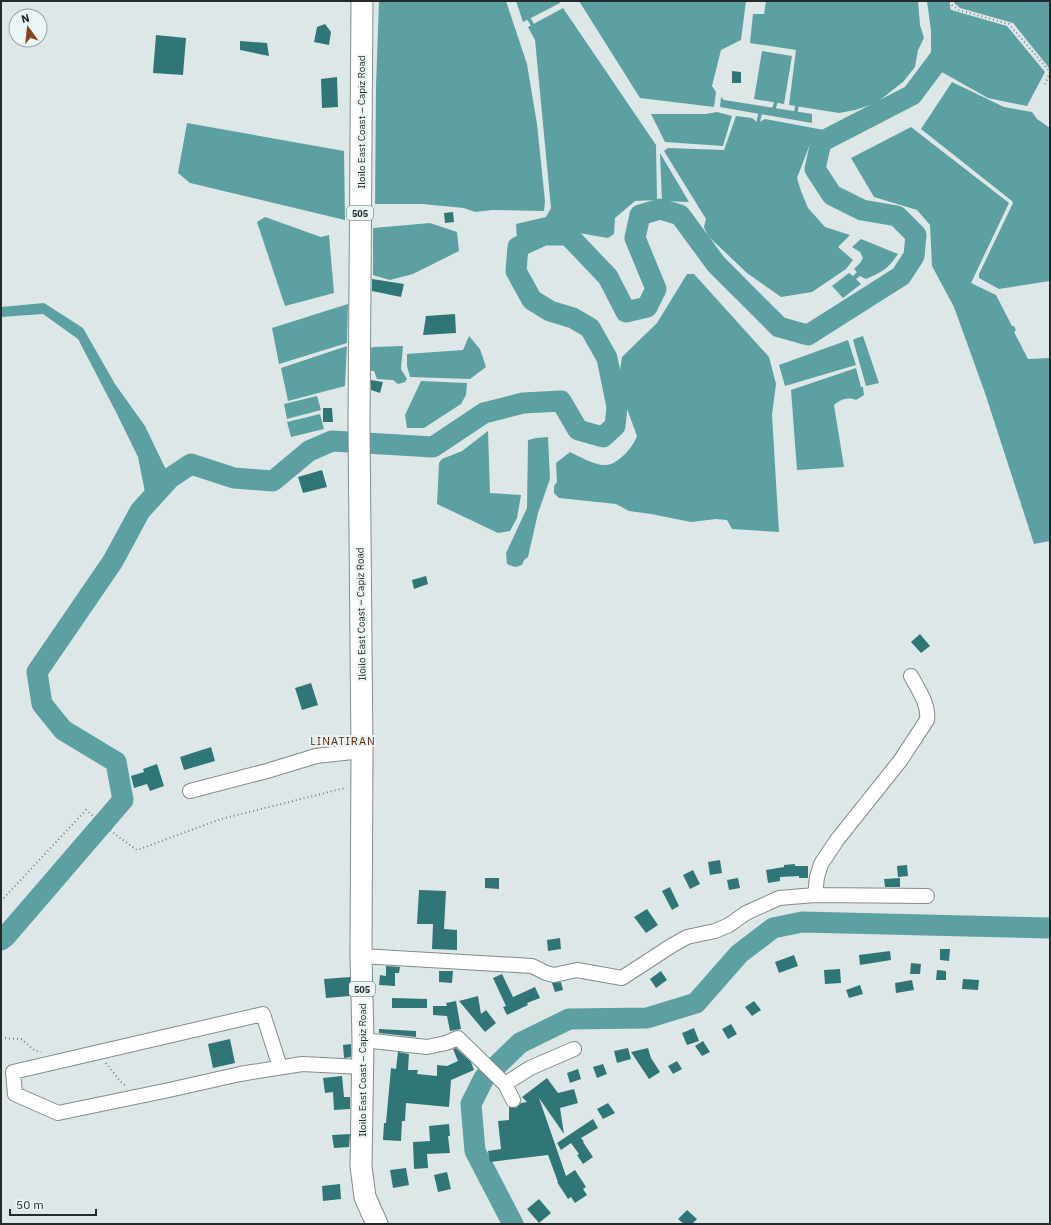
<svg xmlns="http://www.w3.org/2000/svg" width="1051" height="1225" viewBox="0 0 1051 1225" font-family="'IBM Plex Sans',sans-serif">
<rect width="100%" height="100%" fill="#dee7e7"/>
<path fill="#5da0a2" d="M379,1H506L527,64L537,124L545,201L544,211L492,210L475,212L464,208L422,204H375L376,86Z
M516,1H559L560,3L523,22Z
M579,1H746L741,40L721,50L712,86L716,92L714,107L640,98Z
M766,1H918L920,25L924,38L918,50L915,67L903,82L876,103L855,110L839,113L789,105L796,50L750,43L753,14H764Z
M927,1H947L948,9L1007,26L1045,72L1027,106L988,98L931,66V31Z
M954,1H1050V69L1013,23L960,8L954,3Z
M563,8L656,145L657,200L635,201L615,218L614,234L608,238L550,228L517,240L516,224L546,217L551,208L535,40L528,27Z
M762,51L792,56L784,104L754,99Z
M952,82L1004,107L1032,112L1037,119L1050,128V281L999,289L979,278V274L1013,203L1012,201L921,129Z
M721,97L724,100L812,114V123L720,107Z
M717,112L732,116L723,146L665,142L651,114H706Z
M736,116L752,118L758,123L765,119L824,130L810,144L797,178L801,191L808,208L825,227L850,235L838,247L853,260L846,269L812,292L781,297L747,273L708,236L704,227L706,219L664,151L668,148L724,150Z
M187,123L344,151L345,220L190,183L178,173Z
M911,127L1009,203L971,283L996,295L1012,326H1014L1016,330L1014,332L1028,359L1050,358V541L1034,544L985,393L954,307L932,266L930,225L917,210L874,197L851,158Z
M660,153L689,202L662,201Z
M265,217L321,237L329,235L334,293L285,306L257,222Z
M430,223L457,232L459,251L413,274L390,280L373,275V228Z
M861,239L898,254C888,269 882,272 866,279L860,276L856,279L861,284L843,298L832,286L849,273L853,276L857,272L854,269L860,263L863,258L860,252L852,247Z
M687,274H694L769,357L776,384L772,415L779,532L732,529L727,520L716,519L691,522L651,514L629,511L616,504L559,498L554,493V486L557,482L556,463L570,452C579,456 595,466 606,465C619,464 633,447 637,436L618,384L622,357L657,323Z
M44,303L83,328L115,384L145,426L170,478L145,492L138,457L117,414L78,339L43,314L1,317V307Z
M348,304L347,343L279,364L272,328Z
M469,336L480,349L486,367L470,379L410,377L407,366V354L463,350Z
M863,336L879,383L866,386L853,340L857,338Z
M848,340L856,365L785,386L779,365Z
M347,346L345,386L288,401L281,368Z
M403,346L401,369L407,379L405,382L398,384L393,380L377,379L374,371H370L369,349L373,347Z
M856,368L861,387H863L864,395L856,400C847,397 841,399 834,405L844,467L797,470L791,390Z
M421,381L467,383L466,395L461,404L424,428H407L405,415Z
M317,396L321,410L287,419L284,404Z
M320,414L324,429L291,437L287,422Z
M488,431L490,493L521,495L517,518L510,531L498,533L437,504L439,463L442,459L462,451Z
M548,437L550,479L538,513L528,557L524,560L522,565L515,567L507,564L506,553L527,508L528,440L536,438Z"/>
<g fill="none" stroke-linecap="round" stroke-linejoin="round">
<path stroke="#5da0a2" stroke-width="3.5" d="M529,19L532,24
M774,108L776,102
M796,111L797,106
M758,123L760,114"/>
<path stroke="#5da0a2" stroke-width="21" d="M1,940L6,936L123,800L116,762L63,730L42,704L37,672L113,561L140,511L170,478L191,464L234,478L273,481L309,451L332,441L433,447L484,413L523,403L561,401L578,430L603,437L615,426L617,407L607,358L590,328L573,318L550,311L532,300L516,271L518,247L544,235H568L608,277L626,312L647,307L656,289L635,238L640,215L660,209L680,215L716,264L779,327L808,335L901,276L914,256L916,235L897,216L862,210L832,195L815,169L821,142L912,95L945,51L939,1
M513,1224L475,1151L471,1104L484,1078L520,1043L569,1019L647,1018L696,1003L739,954L773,928L802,922L1050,928"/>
</g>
<path fill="#317677" d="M325,24L331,32L329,45L314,42L317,27Z
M156,35L186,38L183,75L153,73Z
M240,41L267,43L269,56L240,50Z
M732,71L741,72V83H732Z
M337,77L338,107L322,108L321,79Z
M453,212L454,222L445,223L444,213Z
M372,279L404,284L401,297L372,291Z
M455,314L456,333L423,335L426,316Z
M371,380L383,382L380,393L371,390Z
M323,408H332L333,422H323Z
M322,470L327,487L303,493L298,477Z
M426,576L428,584L414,589L412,580Z
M920,634L930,646L921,653L911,642Z
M311,683L318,705L302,710L295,688Z
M211,747L215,761L184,770L180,757Z
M157,764L164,786L150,791L147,784L134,788L131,776L144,772L143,769Z
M720,860L722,873L710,875L708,862Z
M795,864V866H808V878H799V876L780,877V881L768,883L766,870L784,867V865Z
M907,865L908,876L898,877L897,866Z
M693,870L700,884L690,889L683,875Z
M485,878H499V889L485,888Z
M738,878L740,888L729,890L727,880Z
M900,878V887H885L884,879Z
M670,887L679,906L672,910L662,891Z
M419,890L446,891L444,929L457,930V950L432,949L433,924H417Z
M647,909L658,925L646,933L634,917Z
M560,938L561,949L548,951L547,940Z
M940,949H950L949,961L940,960Z
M890,951L891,960L860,965L859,955Z
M794,955L798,966L779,973L775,962Z
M911,963L921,964L920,974H910Z
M386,966L400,967L399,973H395V986L379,985L380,975L386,976Z
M840,969L841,983L825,984L824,970Z
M937,970L946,971V980H936Z
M439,971H453L452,983L439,982Z
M661,971L667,980L656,988L650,979Z
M502,974L513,997L535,987L540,998L527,1003L528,1005L507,1015L503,1007L506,1006L493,978Z
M350,977V996L326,998L324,979Z
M963,979L979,980L978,990L962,989Z
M912,980L914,990L896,993L895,983Z
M561,982L563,990L555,992L552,983Z
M860,985L863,994L849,998L846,990Z
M478,996L481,1014L486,1010L496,1023L485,1032L459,1001Z
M392,998L427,999V1008H392Z
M456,1001L461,1029L450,1031L447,1016L433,1015V1006H447L446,1003Z
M754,1001L761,1010L752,1016L745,1007Z
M731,1024L737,1034L728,1039L722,1029Z
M694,1028L699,1041L687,1045L682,1033Z
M379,1029L416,1031V1037L379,1033Z
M230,1039L235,1063L213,1068L208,1044Z
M703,1041L710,1052L702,1056L695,1046Z
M351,1044V1057L344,1058L343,1045Z
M456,1048L471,1062L474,1070L451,1080L449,1107L406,1103L405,1121H402L401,1141L383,1140L384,1123H386L391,1068L396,1069L398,1052L409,1054L408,1070H418L417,1074L437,1076V1065L447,1066L458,1061L453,1049Z
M628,1048L631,1059L617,1063L614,1051Z
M648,1048L651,1058L660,1072L649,1079L631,1052Z
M677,1061L682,1069L673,1074L668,1066Z
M603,1064L607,1074L597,1078L593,1067Z
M578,1069L581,1079L570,1083L567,1073Z
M342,1076L344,1097H350V1109L334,1110L333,1092L325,1093L323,1078Z
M547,1078L558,1093L574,1089L578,1103L560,1108L564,1134L539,1098L566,1176L575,1170L586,1187L583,1189L587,1195L575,1203L571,1197L568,1199L557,1182H558L548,1155L490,1162L488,1151L501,1149L498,1121L509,1120V1107L516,1108L521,1103L527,1102L522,1097Z
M608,1103L615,1113L603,1119L597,1109Z
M593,1119L598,1128L581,1138L584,1142H583L593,1157L583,1164L577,1155L579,1154L571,1143L561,1150L557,1143Z
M449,1124L450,1136H448L450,1153L427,1154L428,1168L414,1169L413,1142L430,1141L429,1126Z
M350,1134L349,1147L334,1148L332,1135Z
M406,1168L409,1185L393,1188L390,1170Z
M447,1172L451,1189L438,1192L434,1175Z
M340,1184L341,1199L323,1201L322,1186Z
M539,1199L551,1213L539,1223L527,1209Z
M687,1210L697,1219L692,1224H684L678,1219Z"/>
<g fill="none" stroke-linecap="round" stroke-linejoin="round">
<defs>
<path id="minor" d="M190,791L267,771L316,756L362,751
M815,895L817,877L821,864L837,840L900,761L927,720C929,704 918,689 911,676
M361,956L532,966L546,973L554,975L577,970L622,978L671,946L687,937L715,931L729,925L746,913L779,898L815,895L927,896
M363,1040L427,1047L446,1043L458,1038L505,1084L513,1100
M280,1067L263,1014L13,1072L15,1094L58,1113L169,1090L240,1074L302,1064L362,1067
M505,1084L530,1068L574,1049"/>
<path id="primary" d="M362,1L359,425L362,751L361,956L363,1040L361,1166L365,1197L377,1224"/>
</defs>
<use href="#minor" stroke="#838b8b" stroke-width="16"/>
<use href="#primary" stroke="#838b8b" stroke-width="23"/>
<path stroke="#797f7f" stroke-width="2" stroke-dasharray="1 3" stroke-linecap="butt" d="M951,1L952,5L959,10L1009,24L1050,72L1045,84
M1,901L86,810L116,835L137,850L221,819L345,788
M1,1038L21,1039L34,1050L41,1052
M106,1063L120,1081L127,1087"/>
<use href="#minor" stroke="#fff" stroke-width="14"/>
<use href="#primary" stroke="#fff" stroke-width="21"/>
</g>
<g text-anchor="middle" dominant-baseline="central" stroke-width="4" stroke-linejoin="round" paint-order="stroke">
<g fill="#ecf5f5" stroke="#616666" stroke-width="1">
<rect x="347" y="206" width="26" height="14" rx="3"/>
<rect x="349" y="982" width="26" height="14" rx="3"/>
</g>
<g font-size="9" font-weight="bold" fill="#262929">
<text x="360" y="213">505</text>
<text x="362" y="989">505</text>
</g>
<g font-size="10" fill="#262929" stroke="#ecf5f5">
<text transform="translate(361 122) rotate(-90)">Iloilo East Coast – Capiz Road</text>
<text transform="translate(361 614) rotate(-91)">Iloilo East Coast – Capiz Road</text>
<text transform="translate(362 1070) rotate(-90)">Iloilo East Coast – Capiz Road</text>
</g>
<g font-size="11" letter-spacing="1" fill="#632600" stroke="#ecf5f5">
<text x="343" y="741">LINATIRAN</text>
</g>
</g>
<rect width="1051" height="1225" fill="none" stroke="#262929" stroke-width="4"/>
<g transform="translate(28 28) rotate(345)"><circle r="19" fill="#ecf5f5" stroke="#9da3a3"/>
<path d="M0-3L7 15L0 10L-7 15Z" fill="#864118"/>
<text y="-6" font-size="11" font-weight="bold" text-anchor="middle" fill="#262929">N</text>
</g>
<path d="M10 1209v6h86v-6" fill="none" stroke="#262929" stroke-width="2"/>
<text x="16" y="1209" font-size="12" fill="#262929" stroke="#ecf5f5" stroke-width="3" paint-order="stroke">50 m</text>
</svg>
